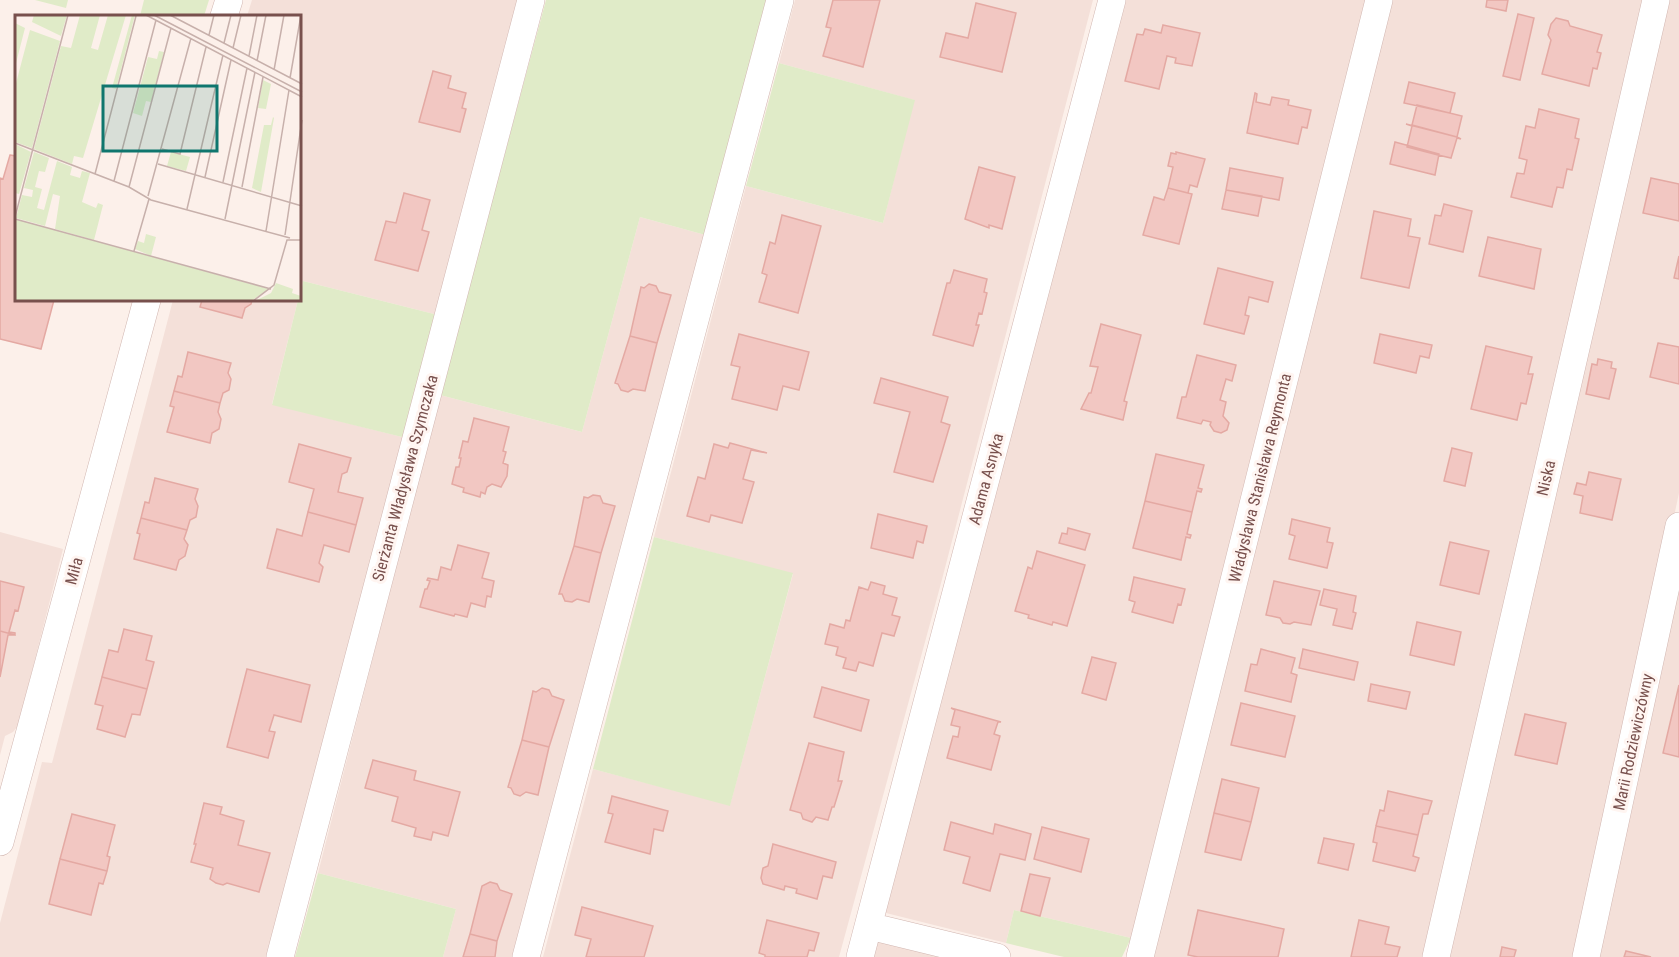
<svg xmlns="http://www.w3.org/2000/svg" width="1679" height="957" viewBox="0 0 1679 957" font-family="'Roboto Condensed',sans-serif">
<rect width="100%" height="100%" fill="#fcf0ea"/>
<path fill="#f4e0d9" d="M252,0H520L438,315L303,281L300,292V16H247Z
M795,0H1093L940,587L839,957H543L593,769L730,805L793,574L654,537L746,186L883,223L914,100L779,63Z
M1124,0H1371L1131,938L1014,910L1006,943L882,912Z
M1393,0H1647L1430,957H1147Z
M1664,0H1679V493L1580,957H1448Z
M640,217L709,236L517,957H443L456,909L318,873L440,395L582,432Z
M173,300H298L272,404L406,438L267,957H0V923L42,762L52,763Z
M0,532L63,549L18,726L13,732L5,736L0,755Z
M1679,574V957H1594Z
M877,932L976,957H870Z"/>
<path fill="#e0ebc8" d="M35,0H68L66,8Z
M144,0H209L204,16H140Z
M546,0H770L709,236L640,217L582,432L440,395Z
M779,63L915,100L883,223L746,186Z
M303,281L438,315L406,438L272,405L298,300H300Z
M654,537L793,573L730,806L593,769Z
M318,873L456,909L443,957H295Z
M1014,910L1131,938L1122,957H1064L1006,943Z"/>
<path fill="#f2c7c2" stroke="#e4a9a3" stroke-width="1.5" d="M833,0H880L863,67L823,56L831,28L826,27Z
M1487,0H1508L1506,11L1486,7Z
M976,3L1016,13L1002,72L940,57L946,33L968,38Z
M1518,14L1534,18L1520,80L1503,76Z
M1556,18L1568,21L1570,26L1602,35L1597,52L1601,53L1597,69L1593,68L1589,86L1542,74L1551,40L1548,35L1551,24Z
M1163,25L1200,33L1192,66L1175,63L1176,58L1167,56L1159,89L1125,81L1137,34L1143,35L1145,29L1161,33Z
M433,71L451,76L448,88L466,93L462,108L466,109L460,132L419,122Z
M1409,82L1455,93L1450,113L1404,103Z
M1255,93L1257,94L1256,102L1270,105L1272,97L1289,100L1288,105L1311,110L1307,128L1302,127L1298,144L1247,133Z
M1417,105L1462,116L1457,137L1412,125Z
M1539,109L1579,119L1575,138L1579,139L1572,170L1567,169L1563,188L1557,187L1552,207L1511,197L1517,173L1524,174L1527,160L1519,158L1526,126L1535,128Z
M1406,124L1457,137L1461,139L1457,138L1451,158L1438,155L1407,147L1412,126Z
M1395,142L1439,154L1435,175L1390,164Z
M1176,152L1205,159L1197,187L1190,185L1188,193L1168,188L1173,167L1168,166L1171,153L1176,154Z
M10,155L16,156V300H54L41,349L0,339V178L3,179Z
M979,167L1015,177L1002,229L989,225V228L965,219Z
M1230,168L1283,178L1279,200L1226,190Z
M1651,178L1679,184V221L1643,213Z
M1168,188L1192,194L1179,244L1143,235L1154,197L1164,200Z
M1226,190L1262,196L1258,216L1222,209Z
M404,193L430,200L422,230L429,232L418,271L375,260L386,221L396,223Z
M1444,204L1472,211L1463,252L1429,244L1435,215L1441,216Z
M1374,211L1411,219L1408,236L1420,238L1409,288L1361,278Z
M782,215L821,226L798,313L759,302L767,275L762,273L770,242L775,244Z
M1488,237L1541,249L1534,289L1479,276Z
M1679,256V279L1674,278Z
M1218,268L1273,282L1268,302L1249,297L1245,315L1249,316L1244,334L1204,324Z
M954,270L987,279L984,292L987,293L982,314L979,313L976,325H979L973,346L933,335L947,283H950Z
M649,284L656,286L659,292L671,295L657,343L630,336L641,287L644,288Z
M202,300H252L251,304L245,308L242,318L200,307Z
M1101,324L1141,335L1124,401L1127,402L1123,420L1081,409L1089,393H1091L1098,367L1090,366Z
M739,334L809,352L799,390L783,386L777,410L732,399L740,367L731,365Z
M1380,334L1432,345L1429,358L1420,356L1416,373L1374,363Z
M630,336L657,343L645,391L633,389L628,392L621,390L618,384L615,383Z
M1658,343L1679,347V384L1650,377Z
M1486,346L1532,357L1528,374H1533L1526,404L1521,403L1517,420L1471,409Z
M188,352L231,363L228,373L231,379L229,390L223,393L220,403L174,391L178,376L182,377Z
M1197,355L1236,365L1232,381L1226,379L1220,400L1226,402L1223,416L1229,423L1227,430L1221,433L1214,431L1210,425L1211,422L1203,420L1201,424L1177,418L1182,397H1186Z
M1598,359L1612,362L1611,368L1616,369L1609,399L1586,394L1592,364L1597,365Z
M881,378L948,397L941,422L950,425L933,482L894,472L910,412L874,403Z
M174,391L220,403L218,412L221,419L219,429L212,433L210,443L167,432L174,407L170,406Z
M474,418L509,427L503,451L506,452L503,463L508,465L507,476L501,487L492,484L487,487L485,494L481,492L480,497L463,492L464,488L452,484L456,467H459L461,458H459L463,441L468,442Z
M730,443L767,453L751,450L743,479L754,482L742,523L711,515L709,522L687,516L698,477L705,479L714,444L728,448Z
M299,444L351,458L347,472L342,474L338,492L363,498L356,525L308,512L314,489L289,482Z
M1452,448L1472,453L1465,486L1444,481Z
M1156,454L1204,465L1198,488L1202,489L1201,492L1197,491L1192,512L1145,501Z
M1589,472L1621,479L1612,520L1580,513L1583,496L1574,494L1577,483L1586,485Z
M155,478L198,489L195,499L198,506L196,517L190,520L187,530L141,518L145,502L149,503Z
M593,495L600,496L603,503L615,506L601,553L574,546L584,497L588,498Z
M1145,501L1192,512L1187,534L1191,535L1190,538L1186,537L1181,560L1133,548Z
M308,512L356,525L349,552L324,545L319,563L323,567L319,582L267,568L277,529L302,536Z
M878,514L927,526L923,543L917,541L913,558L871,548Z
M141,518L187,530L184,539L188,545L185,556L179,560L176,570L134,559L140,534L137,533Z
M1292,519L1330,528L1327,542L1333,543L1327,568L1289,559L1295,536L1289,534Z
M1068,528L1090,534L1085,550L1059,543L1062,533L1067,534Z
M1450,542L1489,551L1479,594L1440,585Z
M458,545L489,553L482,578L494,581L491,597L487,596L485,607L471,603L467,617L455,614L454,616L420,607L425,589H427L430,581L427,580L428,578L438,580L441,567L451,570Z
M574,546L601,553L589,602L577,599L572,602L565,601L562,594H559Z
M1037,551L1085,565L1067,626L1053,622L1052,625L1028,618L1029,615L1015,611L1028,567L1032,569Z
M1134,577L1185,589L1181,605L1178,604L1173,623L1132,612L1135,602L1129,600Z
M0,581L24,587L18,611L15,610L9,632L15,633V635L0,631Z
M1274,581L1320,591L1311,625L1294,622L1290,624L1283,623L1280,618L1266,615Z
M871,582L885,586L883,594L897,598L892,615L900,617L894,636L882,633L873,666L859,662L856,671L843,668L846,658L836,655L838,647L825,644L830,624L844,628L846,620L850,621L859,587L868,590Z
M1324,589L1356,596L1353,612L1356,613L1352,629L1333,625L1337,609L1320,605Z
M1417,622L1461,632L1454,665L1410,655Z
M124,629L152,636L146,660L154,662L147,689L102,677L109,650L118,652Z
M0,631L15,635H8L0,677Z
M1261,649L1295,658L1291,673L1297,675L1291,702L1245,691L1251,664L1257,665Z
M1303,649L1358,662L1354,680L1299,668Z
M1092,657L1116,663L1106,700L1082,693Z
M247,669L310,685L301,722L274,715L269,731L275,732L268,758L227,747Z
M102,677L147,689L140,715L132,714L125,737L97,729L103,706L95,704Z
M1371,684L1410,692L1406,709L1368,701Z
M1679,685V757L1663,753Z
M822,687L869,700L861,731L814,717Z
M542,688L549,690L552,696L564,700L549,747L522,740L533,691L536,692Z
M1241,703L1295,716L1285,757L1231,745Z
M951,708L1001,722H998L994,734L1000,736L991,770L947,758L953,736L958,737L960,727L951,725L955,710Z
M1525,714L1566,723L1557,764L1515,755Z
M522,740L549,747L538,795L526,792L520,796L514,794L511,788L508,787Z
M809,743L844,752L838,781H842L834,807H832L828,820L816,817L812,822L803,819L801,813L790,810Z
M373,760L416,771L414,780L460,792L448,836L433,832L431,840L414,836L416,828L392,821L398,797L365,788Z
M1222,779L1259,788L1251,822L1214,813Z
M1388,791L1432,801L1428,814H1423L1418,835L1376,826L1380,810L1384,811Z
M612,796L668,811L663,831L654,829L650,854L605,842L613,814L608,813Z
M204,803L222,807L220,814L244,821L238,845L270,853L259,892L227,883L223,885L216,883L210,879L213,868L191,862L196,844H194Z
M1214,813L1251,822L1241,860L1205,852Z
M72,814L115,825L107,856L110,857L107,871L60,859Z
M951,822L993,834L995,824L1031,834L1025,860L1000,854L990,891L963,883L970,857L944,850Z
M1376,826L1418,835L1413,856L1419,858L1415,871L1373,861L1377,843L1373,842Z
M1042,827L1089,839L1081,872L1034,859Z
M1324,838L1354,844L1348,870L1318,863Z
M773,844L836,862L832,878L823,876L817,899L796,893L797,889L785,886L784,890L763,884L761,878L763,868L768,866Z
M60,859L107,871L103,884L99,883L91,915L49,904Z
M1030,874L1050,878L1040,916L1021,911Z
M490,882L497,884L500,890L512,894L497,941L470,934L482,886Z
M582,907L653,926L644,957H586L591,939L575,935Z
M1198,910L1284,929L1278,957H1198L1188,955Z
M767,920L819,933L814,951L809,950L807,957H765V955L759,953Z
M1359,920L1389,927L1385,944L1400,947L1397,957H1351Z
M470,934L497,941L495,957H463Z
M1502,947L1516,950L1514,957H1500Z
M1626,951L1651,957H1624Z"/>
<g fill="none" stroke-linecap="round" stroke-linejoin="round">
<defs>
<path id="minor" d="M224,16L229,0
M0,842L147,300
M869,926L997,957
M280,957L531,0
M526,957L780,0
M860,957L1112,0
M1140,957L1379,0
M1436,957L1656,0
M1586,957L1679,526"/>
</defs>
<use href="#minor" stroke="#d2b7b2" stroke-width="28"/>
<use href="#minor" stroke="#fff" stroke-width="27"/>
</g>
<g text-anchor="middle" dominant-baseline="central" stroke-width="6" stroke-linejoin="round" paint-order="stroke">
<g font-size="16" fill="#78504d" stroke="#fff5f1">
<text transform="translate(405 478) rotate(-75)">Sierżanta Władysława Szymczaka</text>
<text transform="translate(1260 478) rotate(-76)">Władysława Stanisława Reymonta</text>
<text transform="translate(1546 478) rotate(-77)">Niska</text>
<text transform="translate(986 479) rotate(-75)">Adama Asnyka</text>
<text transform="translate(74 571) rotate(-75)">Miła</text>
<text transform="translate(1633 742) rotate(-78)">Marii Rodziewiczówny</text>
</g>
</g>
<g transform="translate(15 15)">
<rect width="286" height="286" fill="#fcf0ea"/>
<path d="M19,0H52L46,21L17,7ZM65,0H85L76,33L83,35L93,0H111L68,143L59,141L57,149L19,134L46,31L56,33ZM117,0H120L101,74L97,73ZM0,8L10,13L0,52ZM15,15L45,26L17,133L0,127V72ZM144,36L149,37L136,87L131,86L127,101L118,98L133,42L142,44ZM248,65L256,69L251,94L243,93ZM258,102L259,103L246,177L237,173L249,110H256ZM0,129L16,137L4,179L0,178ZM19,137L34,143L30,157L24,156L20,172L27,174L22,193L29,195L42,146L57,152L55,160L65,163L67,156L75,158L67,187L81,193L83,188L88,190L79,225L40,214L45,181L38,179L30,211L1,203L7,180L17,182L18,175L9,173ZM156,137L175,142L171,156L152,151ZM0,204L254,274L236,286H0ZM131,219L141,222L136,241L120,234L123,226L129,228ZM261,268L278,274L277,278L286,281V286H240L256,278Z" fill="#e0ebc8"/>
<path fill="none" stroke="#c7b0ab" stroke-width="1.5" d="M131,0L287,82M139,0L287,77M155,0L287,69M194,20L199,0M209,28L216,0M218,33L226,0M234,41L242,0M242,46L251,0M259,55L269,0M275,63L286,0M0,128L114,172L136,185L275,223M147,134L165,139L191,32M143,149L287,191M80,159L121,1M190,162L216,45M99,166L141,5M208,167L232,53M114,172L156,13M227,172L248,62M133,181L176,23M172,194L208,40M0,202L53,0M0,204L256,274M210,204L240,57M251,216L274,75M270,220L287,105M119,236L134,184M238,286L259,270L272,225H287"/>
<path fill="#0f766e" fill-opacity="0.15" stroke="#0f766e" stroke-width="3" d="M88,71H202V136H88Z"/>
<rect width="286" height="286" fill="none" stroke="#78504d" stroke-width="3"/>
</g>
</svg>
